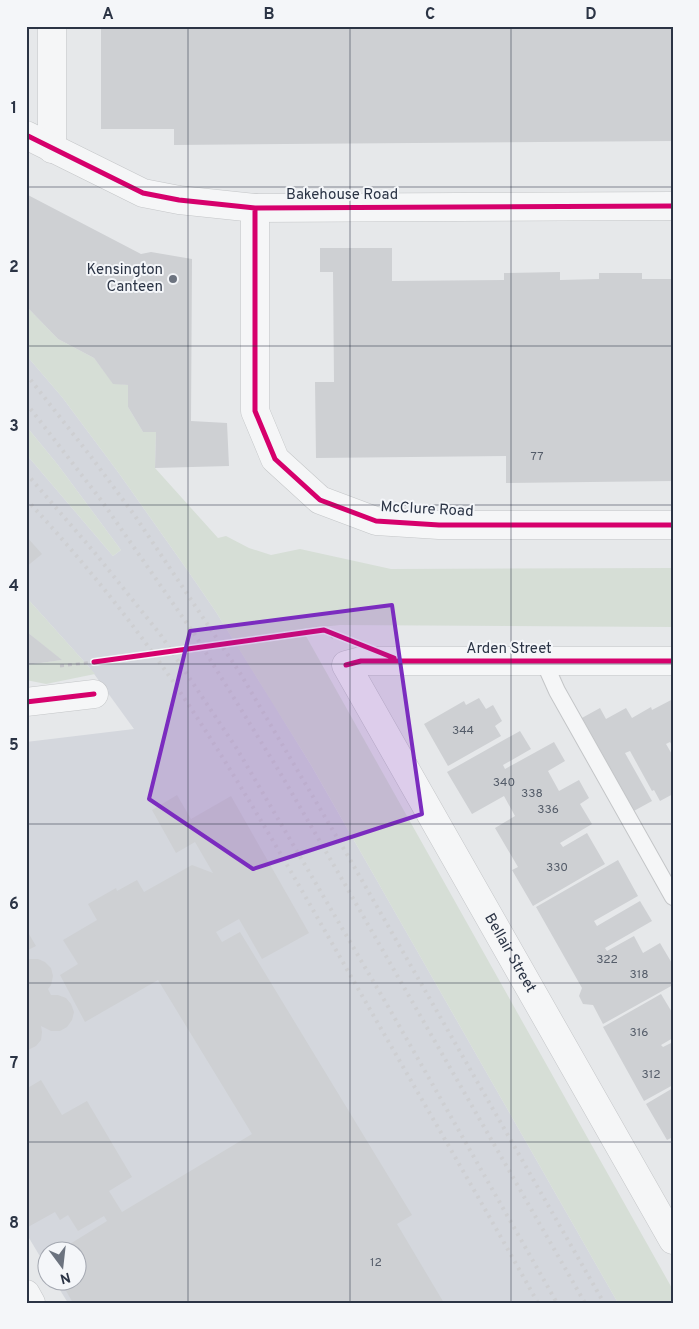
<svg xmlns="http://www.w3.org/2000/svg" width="699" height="1329" viewBox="0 0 699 1329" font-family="Overpass,sans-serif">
<rect width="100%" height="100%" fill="#e6e8ea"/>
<path fill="#d4d7dd" d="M26,355L62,397L118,472L188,571L216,612L273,703L311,765L618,1303H68L55,1282H78V1252H48L47,1268L26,1233V742L134,729L89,667L26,597V454L113,556L121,550L58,465L26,426Z"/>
<path fill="#d6ded6" d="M26,306L58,339L94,358L113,383L128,385V407L143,432H156L155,468L218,538L226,536L249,548L271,555L300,549L391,569L673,568V627L340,625L302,629L673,1290V1303H618L311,765L216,612L188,571L118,472L62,397L26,355Z
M26,426L58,465L121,550L113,556L26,454Z
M26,597L89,667L95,674L46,684L26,680V665L61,660L26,631Z"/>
<path fill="#ced0d3" d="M101,26H673V141L174,145V129H101Z
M26,194L141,254L151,252L192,259L191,421L227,423L229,466L155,468L156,432H143L128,407V385L113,384L94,358L58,339L26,306Z
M320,248H392V281L504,280V273L560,272V280L599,279V273H642V279H673V481L506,483V456L316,458L315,382H334L333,272H320Z
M26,536L42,554L26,567Z
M26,631L62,660L26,665Z
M479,698L486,709L493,705L502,721L495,726L501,736L448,766L424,724L464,701L466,705Z
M673,699V747L670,742L666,744L673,756V794L660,801L654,790L652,791L630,751L625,753L652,801L632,812L580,719L600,708L606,719L626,708L632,718L651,707L652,710Z
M520,731L531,749L503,765L505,769L554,742L565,761L548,771L559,791L579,780L589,798L580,804L592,824L560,843L563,847L587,833L605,864L533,906L512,870L518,867L495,828L515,816L504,796L472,814L447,772Z
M177,795L191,819L231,796L309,933L262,959L239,919L216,932L222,942L240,932L412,1215L397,1224L444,1303H73L61,1282H78V1252H57L107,1221L104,1216L78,1231L68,1215L60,1220L55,1212L28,1227L26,1224V1089L41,1080L62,1115L87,1101L132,1177L109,1191L122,1212L252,1134L158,980L85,1022L60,975L78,964L63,940L97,920L88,904L116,888L117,891L137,880L144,892L192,865L213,873L195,842L176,853L152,810Z
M618,860L638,896L594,921L597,926L640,901L652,921L605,948L607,951L634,936L643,953L660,943L673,965V985L603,1024L593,1005L583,1004L579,996L582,988L536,907Z
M26,929L36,946L26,951Z
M29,959H38L45,962L51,968L53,976L51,985L48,989L51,995H58L66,998L71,1004L74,1012L72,1020L67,1027L60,1031H51L41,1026L42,1032L41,1040L36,1046L26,1051V960Z
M661,994L673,1014V1038L661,1045L663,1047L673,1042V1085L644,1101L603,1027Z
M673,1088V1137L667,1140L646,1104Z"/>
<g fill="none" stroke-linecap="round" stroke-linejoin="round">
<defs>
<path id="lane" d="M544,662L557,691L673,897"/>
<g id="street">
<path d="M52,26V149"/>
<path d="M26,135L143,193L179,200L255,208L673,206"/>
<path d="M255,208V411L275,459L320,500L376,521L439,525H673"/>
<path id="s1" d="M673,661H361L346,665L673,1240"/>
<path d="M26,702L94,694"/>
<path d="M26,1294L31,1303"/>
</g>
</defs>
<use href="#lane" stroke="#c4c6c8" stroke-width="18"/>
<use href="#street" stroke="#c4c6c8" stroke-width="29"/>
<path stroke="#c5c6ca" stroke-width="3" stroke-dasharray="4 4" stroke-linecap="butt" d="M324,630L335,639
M60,666L94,662"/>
<use href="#lane" stroke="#f5f6f7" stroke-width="16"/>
<use href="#street" stroke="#f5f6f7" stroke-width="28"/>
<path stroke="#cecfd2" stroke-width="4" stroke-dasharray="2.5 5" stroke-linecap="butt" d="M26,374L92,458L135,516L240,673L348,856L604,1303
M26,403L101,500L195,635L279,771L343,881L585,1303
M26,473L95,553L160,634L237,749L393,1015L557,1303
M26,499C76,553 123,610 165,670C238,775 300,888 364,999C422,1100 481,1201 538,1303"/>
<defs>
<path id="cycleway" d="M26,135L143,193L179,200L255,208L673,206
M255,208V411L275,459L320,500L376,521L439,525H673
M94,662L324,630L394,658
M346,665L361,661H673
M26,702L94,694"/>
</defs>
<use href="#cycleway" stroke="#f4f6f9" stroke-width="8"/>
<use href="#cycleway" stroke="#d6006c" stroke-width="5"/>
</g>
<path fill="#7b2cbf" fill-opacity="0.2" stroke="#7b2cbf" stroke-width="4" stroke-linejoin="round" d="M392,605L422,814L253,869L149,799L190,631Z"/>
<path fill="none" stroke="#2b3445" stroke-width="1" stroke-opacity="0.55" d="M188,26V1303M350,26V1303M511,26V1303M26,187H673M26,346H673M26,505H673M26,664H673M26,824H673M26,983H673M26,1142H673"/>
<circle fill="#6c737f" stroke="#f4f6f9" stroke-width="2" cx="173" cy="279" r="5"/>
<g text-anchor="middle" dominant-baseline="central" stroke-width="4" stroke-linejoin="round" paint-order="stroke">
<g font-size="12" fill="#545c69">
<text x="537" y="457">77</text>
<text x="463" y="731">344</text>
<text x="504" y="783">340</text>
<text x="532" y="794">338</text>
<text x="548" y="810">336</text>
<text x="557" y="868">330</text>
<text x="607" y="960">322</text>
<text x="639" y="975">318</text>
<text x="639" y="1033">316</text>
<text x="651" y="1075">312</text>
<text x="376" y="1263">12</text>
</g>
<g font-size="15" fill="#2b3445" stroke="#f4f6f9">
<text x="342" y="195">Bakehouse Road</text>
<text transform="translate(427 510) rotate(3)">McClure Road</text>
<text x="509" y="649">Arden Street</text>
<text stroke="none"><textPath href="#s1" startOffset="659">Bellair Street</textPath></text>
</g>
<g font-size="15" fill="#2b3445" stroke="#f4f6f9" text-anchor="end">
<text x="163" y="270">Kensington<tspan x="163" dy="17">Canteen</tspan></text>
</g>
</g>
<rect width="699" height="1329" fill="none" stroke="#f4f6f9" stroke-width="55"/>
<g transform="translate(62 1266) rotate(165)"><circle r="24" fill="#f4f6f9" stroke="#a4a8b1"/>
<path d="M0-4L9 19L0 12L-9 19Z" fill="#6c737f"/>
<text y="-8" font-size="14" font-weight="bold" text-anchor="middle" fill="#2b3445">N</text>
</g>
<rect x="28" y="28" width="644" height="1274" fill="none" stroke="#2b3445" stroke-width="2"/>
<g font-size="16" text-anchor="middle" font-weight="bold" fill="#2b3445">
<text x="108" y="19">A</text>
<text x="269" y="19">B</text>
<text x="430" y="19">C</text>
<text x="591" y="19">D</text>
<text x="14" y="113">1</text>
<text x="14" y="272">2</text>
<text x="14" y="431">3</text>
<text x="14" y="591">4</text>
<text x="14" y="750">5</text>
<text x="14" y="909">6</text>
<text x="14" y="1068">7</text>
<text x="14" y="1228">8</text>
</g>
</svg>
